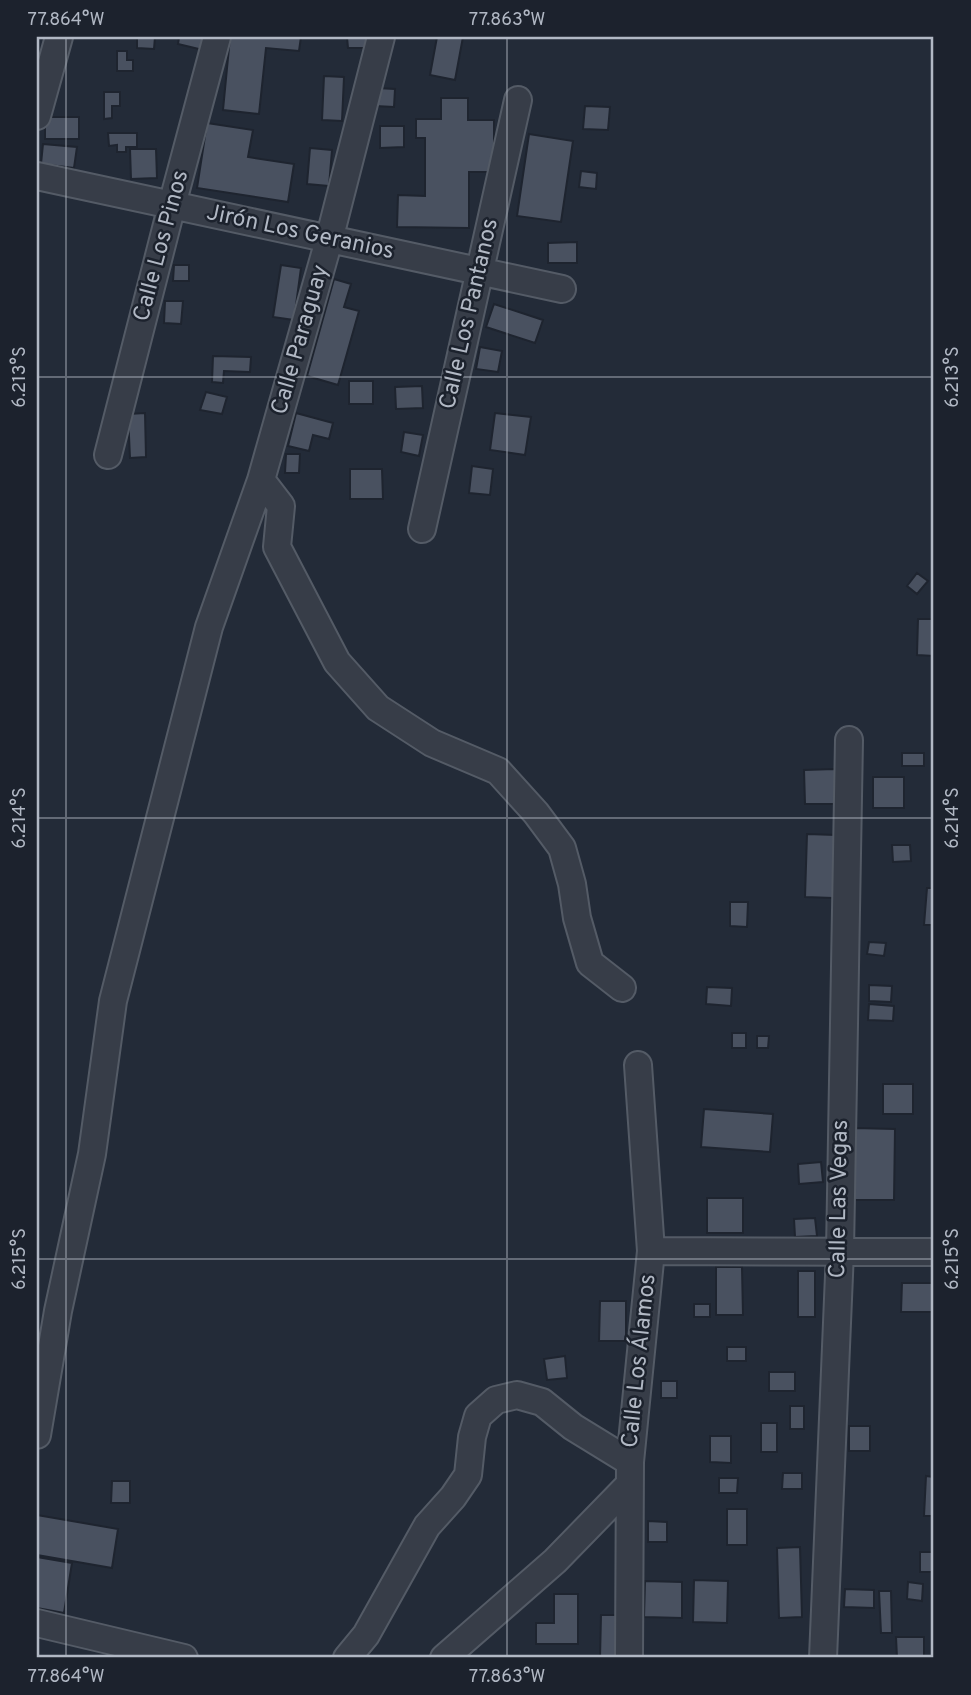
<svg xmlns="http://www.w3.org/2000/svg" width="971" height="1695" viewBox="0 0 971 1695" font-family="Overpass,sans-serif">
<rect width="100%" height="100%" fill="#232b38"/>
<path fill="#495160" stroke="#1e242f" stroke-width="2" d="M137,37H155L154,49L137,48Z
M179,37H206L203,50L178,44Z
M230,37H301L299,51L266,48L259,114L223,110Z
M347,37H366V48H348Z
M437,37H463L455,80L430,75Z
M117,51H127V60H133V71H117Z
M324,76L344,77L342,121L322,120Z
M377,88L395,89L394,107L375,106Z
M104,92H120V106H112V118L104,119Z
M441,98H468V120H494V172H469V228L397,227L398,195L425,196V138H416V119H441Z
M585,106L610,107L608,130L583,129Z
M45,117H79V139H45Z
M207,123L253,130L248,157L294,164L288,202L197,188Z
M380,126H404V147L380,148Z
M108,133H137V147H126V152H117V145L109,146Z
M529,134L573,141L561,222L517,216Z
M43,144L77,147L74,168L41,164Z
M310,148L332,150L329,186L307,184Z
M130,149H156L157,178L131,179Z
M581,171L597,173L596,189L579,187Z
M577,242V263H548V243Z
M174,265H189V281H173Z
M281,265L301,268L294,320L273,317Z
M334,279L351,284L344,307L359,311L338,385L307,376Z
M165,301H183L181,324L164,323Z
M494,304L543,320L535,343L486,327Z
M480,347L502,351L498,372L476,369Z
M213,356L251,357L250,372L224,371L223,383L212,382Z
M349,381H373V404H349Z
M422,386L423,408L396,409L395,387Z
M206,392L227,397L222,414L200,410Z
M145,413L146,457L130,458L128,414Z
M296,413L333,423L329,439L313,435L309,451L288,446Z
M495,413L531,417L525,455L490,450Z
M404,432L423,435L419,456L401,452Z
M286,454H300L299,473H285Z
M472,466L493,469L490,495L469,493Z
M350,469H382L383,499H350Z
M917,573L928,581L917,594L907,586Z
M918,619H934V656L917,655Z
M902,753H924V766H902Z
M835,769L836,804H805L804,770Z
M873,777H904V808H873Z
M807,834L836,835L833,898L805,897Z
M892,845H910L911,861L893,862Z
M927,888H934V925H924Z
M730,902H748L747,927L730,926Z
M869,942L886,943L884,956L867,954Z
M869,985L892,986L891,1002L869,1001Z
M707,987L732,988L731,1006L706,1004Z
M869,1004L894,1006L893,1021L868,1020Z
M732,1033H746V1048H732Z
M757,1036H769L768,1048H757Z
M883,1084H913V1114H883Z
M704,1109L773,1114L770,1152L701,1147Z
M854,1128L895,1129L894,1200H853Z
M821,1162L823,1182L799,1184L798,1164Z
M707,1198H743V1233H707Z
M815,1218L817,1236L795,1237L794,1219Z
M716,1267H742L743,1315H716Z
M798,1271H815V1317H798Z
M902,1283H934V1312H901Z
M600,1301H626V1341H599Z
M694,1304H710V1317H694Z
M727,1347H746V1361H727Z
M565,1356L567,1378L547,1380L544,1359Z
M769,1372H795V1391H769Z
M661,1381H677V1398H661Z
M790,1406H804V1429H790Z
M761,1423H777V1452H761Z
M849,1426H870V1451H849Z
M710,1436H731V1463L710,1462Z
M783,1473H802V1489H782Z
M926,1476L934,1477V1516H924Z
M719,1478H738L737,1493H719Z
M112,1481H130V1503H111Z
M727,1509H747V1545H727Z
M37,1515L118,1529L112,1568L37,1555Z
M648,1521L667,1522V1542H648Z
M800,1547L802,1617L779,1618L777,1548Z
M920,1552H934V1572H920Z
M37,1557L72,1563L64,1613L37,1608Z
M694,1580L728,1581L727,1623L693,1622Z
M645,1581L682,1582V1618L644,1617Z
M908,1582L923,1584L922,1601L907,1599Z
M845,1589L874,1590V1608L844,1607Z
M879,1591H891L892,1633H881Z
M554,1594H578V1644H536V1623H554Z
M601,1615H618V1658H600Z
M896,1637H924V1658H897Z"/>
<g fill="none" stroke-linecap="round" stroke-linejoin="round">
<defs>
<path id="street" d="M37,116L59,37
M37,176L562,289
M108,455L172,205L217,37
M261,480L281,506L277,547L337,662L378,708L432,743L498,771L536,813L562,848L572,884L577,918L590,963L622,988
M422,529L518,100
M651,1251L934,1252
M37,1435L58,1311L92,1154L113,1001L209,627L261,480L329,240L381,37
M37,1623L184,1658
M347,1658L366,1635L427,1526L453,1497L468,1475L472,1437L478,1416L496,1400L517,1395L542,1402L573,1427L630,1462
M444,1658L555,1561L629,1485
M629,1658L630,1462L651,1251L638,1065
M823,1658L840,1251L849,740"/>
</defs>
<use href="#street" stroke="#545b66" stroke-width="30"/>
<use href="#street" stroke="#373d48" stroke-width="26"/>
</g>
<path fill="none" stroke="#b1b8c4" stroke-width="2" stroke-opacity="0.45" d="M66,37V1658M507,37V1658M37,377H934M37,818H934M37,1259H934"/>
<g text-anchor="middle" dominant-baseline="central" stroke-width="5" stroke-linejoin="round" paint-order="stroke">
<g font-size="23" fill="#b1b8c4" stroke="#1c222d">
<text transform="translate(300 233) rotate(12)">Jirón Los Geranios</text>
<text transform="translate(162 246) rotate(-75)">Calle Los Pinos</text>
<text transform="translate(470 314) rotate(-77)">Calle Los Pantanos</text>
<text transform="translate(301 340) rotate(-74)">Calle Paraguay</text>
<text transform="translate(840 1199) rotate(-89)">Calle Las Vegas</text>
<text transform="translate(640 1361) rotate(-84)">Calle Los Álamos</text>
</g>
</g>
<rect width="971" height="1695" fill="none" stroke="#1c222d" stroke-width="77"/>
<rect x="38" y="38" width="894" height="1618" fill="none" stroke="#b1b8c4" stroke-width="2.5"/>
<g font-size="18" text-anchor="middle" fill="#b1b8c4">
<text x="66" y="25">77.864°W</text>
<text x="507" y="25">77.863°W</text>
<text transform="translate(19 377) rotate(-90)" y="6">6.213°S</text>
<text transform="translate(952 377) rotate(-90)" y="6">6.213°S</text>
<text transform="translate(19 818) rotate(-90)" y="6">6.214°S</text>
<text transform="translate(952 818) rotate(-90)" y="6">6.214°S</text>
<text transform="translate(19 1259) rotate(-90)" y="6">6.215°S</text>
<text transform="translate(952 1259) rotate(-90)" y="6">6.215°S</text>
<text x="66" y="1682">77.864°W</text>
<text x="507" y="1682">77.863°W</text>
</g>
</svg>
